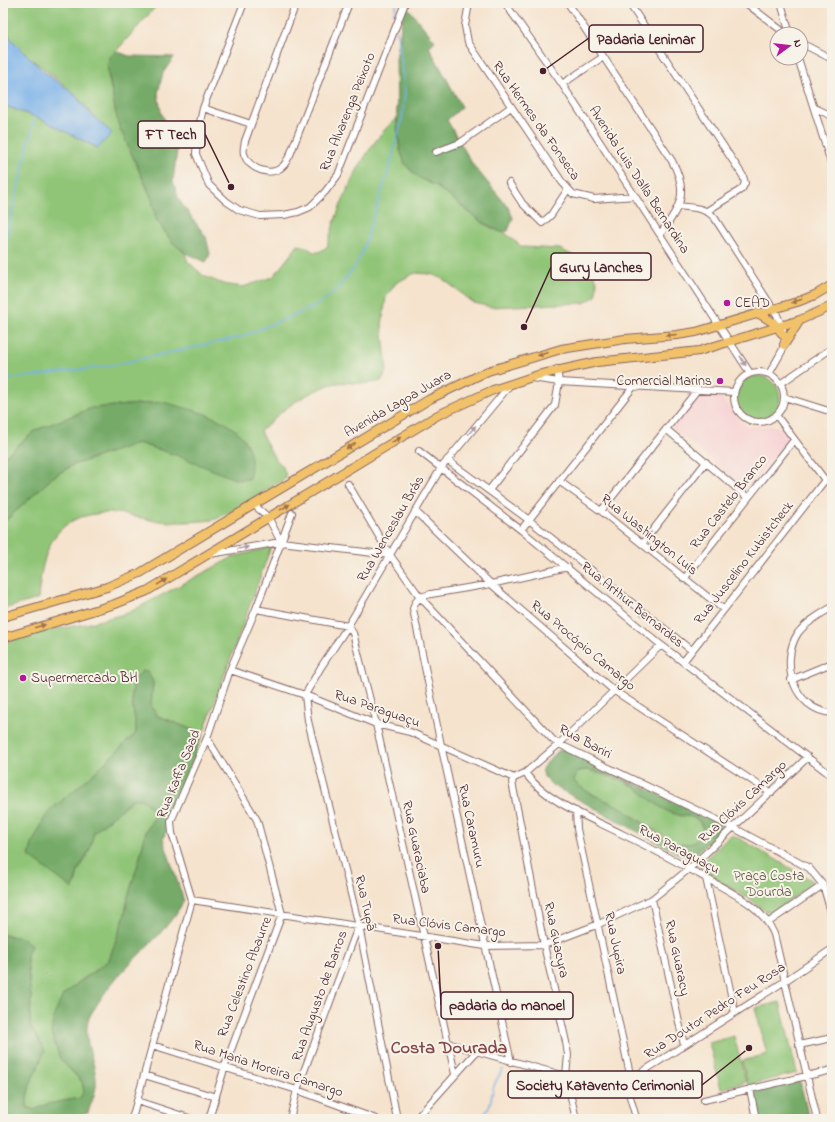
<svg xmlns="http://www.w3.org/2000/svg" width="835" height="1122" viewBox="0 0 835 1122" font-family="'Indie Flower',sans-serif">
<rect width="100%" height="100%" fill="#f7f3e8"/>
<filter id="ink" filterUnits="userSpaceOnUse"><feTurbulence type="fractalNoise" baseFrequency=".025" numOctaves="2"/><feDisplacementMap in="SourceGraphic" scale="8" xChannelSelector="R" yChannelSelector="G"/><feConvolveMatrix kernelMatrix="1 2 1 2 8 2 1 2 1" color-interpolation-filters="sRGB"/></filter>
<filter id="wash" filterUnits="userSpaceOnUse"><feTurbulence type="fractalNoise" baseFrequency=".012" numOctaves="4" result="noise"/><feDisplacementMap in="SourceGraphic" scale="16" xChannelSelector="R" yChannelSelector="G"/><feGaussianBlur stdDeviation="0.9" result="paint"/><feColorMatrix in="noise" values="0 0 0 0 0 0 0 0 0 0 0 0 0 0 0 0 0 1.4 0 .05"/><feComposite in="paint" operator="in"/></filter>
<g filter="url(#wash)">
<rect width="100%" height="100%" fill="#f5e3cd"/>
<path fill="#f7cfd2" d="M699,394L719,397L730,407L740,421L748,426H776L783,431L787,437V440L747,489L672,428Z"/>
<path fill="#90c577" stroke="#6d7251" d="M3,3H159L110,58L108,75L119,126L152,199L156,219L172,242L185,253L188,262L204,276L223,284L243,287L273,277L298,245L307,247L313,252H319L327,247C337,206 364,145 397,118C397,132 398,150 405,163C412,177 427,180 439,188C451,197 491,234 504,232L522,247L560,249L587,263L597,281L596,296L584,303L490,307L474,303L443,279L431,274L415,273L396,283L386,297L382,325L387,370L381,381C363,387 345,379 329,385C311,392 290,403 276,417C270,422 267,427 260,431L275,459L282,465L287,478C273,485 223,519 212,520C194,522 176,523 158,521C143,520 128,513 113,513C53,512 43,548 38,599L3,609V523L53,477L73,465L138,443L176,455L163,402L92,408L36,430L3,458V105L41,119L97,148L112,133C96,123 87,106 73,93C54,74 28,61 11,39C4,30 3,14 3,3Z
M736 398a22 22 0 1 1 44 0a22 22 0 1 1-44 0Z
M271,547L203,734L158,716L151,707L153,682L131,692C132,706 136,719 136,733L93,774L75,885L78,871L87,857L94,832L133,799C145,797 151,806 154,818L146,831L140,857L128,897L125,914L109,960L76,984L60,1059L82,1082L84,1091L80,1098L47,1104L34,1110L27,1107L26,1100L32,1076L38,1069L39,1040L30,1027L31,998L27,958L28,950L10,935H3V643L49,630L86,624L128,613L233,557Z
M588,770L624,781L680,816C694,815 699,818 704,832C696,842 690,845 676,844L621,808L581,789L574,781L577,771Z
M731,835L735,836L811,880L812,885L773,912L765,911L751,900L700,870L699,865Z
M780,1002L797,1073L748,1085L742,1061L767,1054L755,1008Z
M3,1020L7,1114L5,1119H3Z
M734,1036L746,1082L721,1089L709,1043Z"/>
<path fill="#74aa68" stroke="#5f644a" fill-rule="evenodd" d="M408,8L435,41L429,47L462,107L447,120L473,165L508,207L513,218L508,231L501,232L482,222L437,187L418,177L405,164L400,150L397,124L396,60L403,14Z
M116,51L129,56L174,57L163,73L158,93L161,112L177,150L173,181L179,200L206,237L210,254L206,262L185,253L172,242L156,219L152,199L119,126L115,110L107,65L110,57Z
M163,402C203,413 263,423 249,479L237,480L176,455L138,443L73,465L53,477L3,523V458L36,430L92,408Z
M142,671H148L153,682L151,707L158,716L203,734L163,839L184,901C162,941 121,964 98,1003C95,1008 91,1013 89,1018C81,1043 98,1063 96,1087C95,1096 90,1105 88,1113L80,1115L75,1119H5L7,1114L3,1020V935L24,938L32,947L28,950L27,958L31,998L30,1026L39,1040L45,1051C37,1070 26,1086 27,1107L34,1110L47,1104L80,1098L84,1091L82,1082L60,1059L51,1033L53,1018L63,995L109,960L125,914L128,897L140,857L146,831L154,818C151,806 145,797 133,799L94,832L90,849L78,871L73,889L29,856L32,844L47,813L93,774L136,733C136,708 123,693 142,671Z
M559,750H565L719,823L721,828L720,832L692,857L686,858L552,785L544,777L542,768ZM588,770C603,774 621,777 634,786C646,795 655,805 669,812C681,817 689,814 700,821L704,832C697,840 690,846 678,844C666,843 634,816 622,808C606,799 587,795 574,781L578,771Z
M800,1081L809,1119H758L752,1092Z"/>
<path fill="#79b1e9" stroke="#62688a" d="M3,13L10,38L42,70L74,94L91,114L112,133L98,148L41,119L3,105Z"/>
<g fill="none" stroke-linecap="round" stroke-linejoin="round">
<path stroke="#79b1e9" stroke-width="1.5" d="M394,13L397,3
M3,261L9,225L35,116
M3,380L108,366L241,337L316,306L327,298L338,288L354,268L362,253L390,165L402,119L405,93L397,30
M477,1119C491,1109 490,1105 493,1089C495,1082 499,1075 503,1069"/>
</g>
</g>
<g filter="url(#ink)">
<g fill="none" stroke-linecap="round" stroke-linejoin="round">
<defs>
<path id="minor" d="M244,3L203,108L197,137L196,154L209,185L226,201L239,210L260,216L284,215L298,212L310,207L325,192L338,175L405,3
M296,3L245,141C244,145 243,150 244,154C249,169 271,178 283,166C286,163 288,158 290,155L349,3
M469,3L465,26L468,42L562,182L573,194L594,199L635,196
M505,3L562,84L750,373
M568,3L672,161C689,192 681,207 660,234
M629,3L743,176L745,183L742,189L707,211
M746,3L786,34
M781,3L790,34
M801,43L832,59
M798,58L832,166
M562,84L603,57
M203,108L251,124
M815,108L832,116
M436,152L460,143L511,107
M509,183L522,203L542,223L551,215L568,189
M679,206C693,208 704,207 714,217L777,315L783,329
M734 397a25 25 0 1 1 50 0a25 25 0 1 1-50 0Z
M769,374L782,351L784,342
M532,378L559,382L734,392
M780,384L832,348
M784,397L832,412
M776,415L825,480L832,482
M666,429L747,497
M419,451L521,530L661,645L832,776
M447,460L529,520L691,650
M559,481L601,511L723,609
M348,484L390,555L420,597L553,740L559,744L734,828L809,868L823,885L832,915
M490,489L555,405L559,382L557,369
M254,505L268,517L281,542
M415,511L491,584L613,690L771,793
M601,511L698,389
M521,530L634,386
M642,544L706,462
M210,554L281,542L390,555
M684,579L794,440
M832,607C821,614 806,622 798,633C779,663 794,710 832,713
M256,609L348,626L353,633L376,724L455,1074
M683,662L825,480
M230,670L305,695L376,724L410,732L514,778
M791,680L832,663
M207,738L257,820L282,914L225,1066L209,1119
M525,773C548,803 589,817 622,834C653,849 683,865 713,882C738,896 762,907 774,934L817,1119
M576,811L577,829L631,1079
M706,878L735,1013
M652,899L684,1045
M192,900L485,946L544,945L599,924L652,899L690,868L808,757
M769,922L823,885
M447,1043L609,1088H617L785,981L832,949
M152,1045L297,1090L376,1119
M799,1045L832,1038
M511,1062L441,745L413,609L415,603L420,597L431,594L491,584L568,567
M144,1075L216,1097
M626,1083L635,1114
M750,1089L756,1119
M704,1100L832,1070
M137,1101L192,1119
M132,1119L192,900L172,833L171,821L207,738L230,670L256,609L292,513
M290,1119L297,1090L358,927
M397,1119L359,926L308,721L305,695L321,667L348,626L441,468L510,385
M416,1119L476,1052
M576,1119L566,1076L568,1055L566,1042L544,945L512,782L514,778L525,773L559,744L661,645"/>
<path id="major" d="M758,313L774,323L784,336
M784,345L800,320
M3,617L107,587L140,573L430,399L488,371L561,349L625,339L677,335L696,332L797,302L815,295L832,285
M3,638L115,604L147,591L438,415L493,390L538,375L597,362L699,351L800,320L832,306"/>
</defs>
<use href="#minor" stroke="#866464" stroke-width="8"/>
<use href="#major" stroke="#866464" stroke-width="10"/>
<use href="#minor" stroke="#fff" stroke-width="6"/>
<use href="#major" stroke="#f2c26a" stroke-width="8"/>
</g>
<defs><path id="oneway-solid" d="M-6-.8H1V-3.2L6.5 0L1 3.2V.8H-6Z"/></defs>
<g fill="#9e704a">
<use href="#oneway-solid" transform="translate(797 301) rotate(161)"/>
<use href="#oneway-solid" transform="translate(671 335) rotate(175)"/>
<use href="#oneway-solid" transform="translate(543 354) rotate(164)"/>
<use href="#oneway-solid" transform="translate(396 440) rotate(-30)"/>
<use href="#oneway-solid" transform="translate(351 446) rotate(149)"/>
<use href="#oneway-solid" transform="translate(285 507) rotate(-31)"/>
<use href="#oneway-solid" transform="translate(162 582) rotate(-32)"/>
<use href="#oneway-solid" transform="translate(40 626) rotate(-16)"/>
</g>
<g fill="#ae9aa0">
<use href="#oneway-solid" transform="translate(743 361) rotate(59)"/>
<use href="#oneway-solid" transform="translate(472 430) rotate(-50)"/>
<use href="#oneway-solid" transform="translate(243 548) rotate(-10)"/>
</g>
</g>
<g fill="#b5179e" stroke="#f7f3e8" stroke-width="1.5">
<circle cx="727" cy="303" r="4"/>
<circle cx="720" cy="381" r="4"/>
<circle cx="23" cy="678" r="4"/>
</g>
<g text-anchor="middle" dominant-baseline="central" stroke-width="4" stroke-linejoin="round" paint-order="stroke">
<g font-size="14" fill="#4a1f2b" stroke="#f7f3e8">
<text transform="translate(348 112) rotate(-68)">Rua Alvarenga Peixoto</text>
<text transform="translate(536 121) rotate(55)">Rua Hermes da Fonseca</text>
<text transform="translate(639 180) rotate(57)">Avenida Luis Dalla Bernardina</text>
<text transform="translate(398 404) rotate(-30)">Avenida Lagoa Juara</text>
<text transform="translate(729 502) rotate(-52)">Rua Castelo Branco</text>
<text transform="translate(391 529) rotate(-60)">Rua Wenceslau Brás</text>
<text transform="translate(649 535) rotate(39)">Rua Washington Luís</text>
<text transform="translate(744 563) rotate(-52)">Rua Juscelino Kubistcheck</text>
<text transform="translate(632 605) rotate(39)">Rua Arthur Bernardes</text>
<text transform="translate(583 646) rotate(40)">Rua Procópio Camargo</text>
<text transform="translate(377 709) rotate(19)">Rua Paraguaçu</text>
<text transform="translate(585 742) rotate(28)">Rua Bariri</text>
<text transform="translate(179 774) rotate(-68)">Rua Kaffa Saad</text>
<text transform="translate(743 802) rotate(-43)">Rua Clóvis Camargo</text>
<text transform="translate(471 826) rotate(78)">Rua Caramuru</text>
<text transform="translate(416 847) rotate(78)">Rua Guaraciaba</text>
<text transform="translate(679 850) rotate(28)">Rua Paraguaçu</text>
<text transform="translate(365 903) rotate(77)">Rua Tupã</text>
<text transform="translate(449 926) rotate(7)">Rua Clóvis Camargo</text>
<text transform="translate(556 940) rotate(78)">Rua Guacyra</text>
<text transform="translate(615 943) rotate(78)">Rua Jupira</text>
<text transform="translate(677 958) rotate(78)">Rua Guaracy</text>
<text transform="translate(245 977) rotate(-69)">Rua Celestino Abaurre</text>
<text transform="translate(320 996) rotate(-70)">Rua Augusto de Barros</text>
<text transform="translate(715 1011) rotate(-33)">Rua Doutor Pedro Feu Rosa</text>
<text transform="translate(268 1069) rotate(18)">Rua Maria Moreira Camargo</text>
</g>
<g font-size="14" fill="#4a1f2b" stroke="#f7f3e8" text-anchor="start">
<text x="735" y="303">CEAD</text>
<text x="712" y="381" text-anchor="end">Comercial Marins</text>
<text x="31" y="678">Supermercado BH</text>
</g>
<g font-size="14" fill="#5f5142" stroke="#f7f3e8">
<text x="769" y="876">Praça Costa<tspan x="769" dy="16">Dourda</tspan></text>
</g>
<g font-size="18" font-weight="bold" fill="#83494b" stroke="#f7f3e8">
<text x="449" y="1049">Costa Dourada</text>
</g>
</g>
<path fill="none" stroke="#4a1f2b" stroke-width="1.5" d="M543 71L589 38M231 187L205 134M524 327L551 267M438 946L441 1005M749 1048L702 1085"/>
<g fill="#4a1f2b" stroke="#f7f3e8" stroke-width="1.5">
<circle cx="543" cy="71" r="4"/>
<circle cx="231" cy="187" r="4"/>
<circle cx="524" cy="327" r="4"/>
<circle cx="438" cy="946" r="4"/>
<circle cx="749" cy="1048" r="4"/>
</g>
<g fill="#f7f3e8" stroke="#4a1f2b" stroke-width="1.5">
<rect x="589" y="25" width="114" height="27" rx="4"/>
<rect x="138" y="121" width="67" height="27" rx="4"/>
<rect x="551" y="253" width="100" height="27" rx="4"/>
<rect x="441" y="992" width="132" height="27" rx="4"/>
<rect x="508" y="1071" width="194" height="27" rx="4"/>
</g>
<g font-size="15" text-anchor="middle" font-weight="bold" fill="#4a1f2b">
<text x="646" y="44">Padaria Lenimar</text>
<text x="171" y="139">FT Tech</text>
<text x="601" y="272">Gury Lanches</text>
<text x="507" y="1010">padaria do manoel</text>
<text x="605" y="1090">Society Katavento Cerimonial</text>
</g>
<rect width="835" height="1122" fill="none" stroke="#f7f3e8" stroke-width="16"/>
<g transform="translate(789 46) rotate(75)"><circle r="19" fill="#f7f3e8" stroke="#b29e9c"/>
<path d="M0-3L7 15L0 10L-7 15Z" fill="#b5179e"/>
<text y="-6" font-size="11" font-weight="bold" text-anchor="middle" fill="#4a1f2b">N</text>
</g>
</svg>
